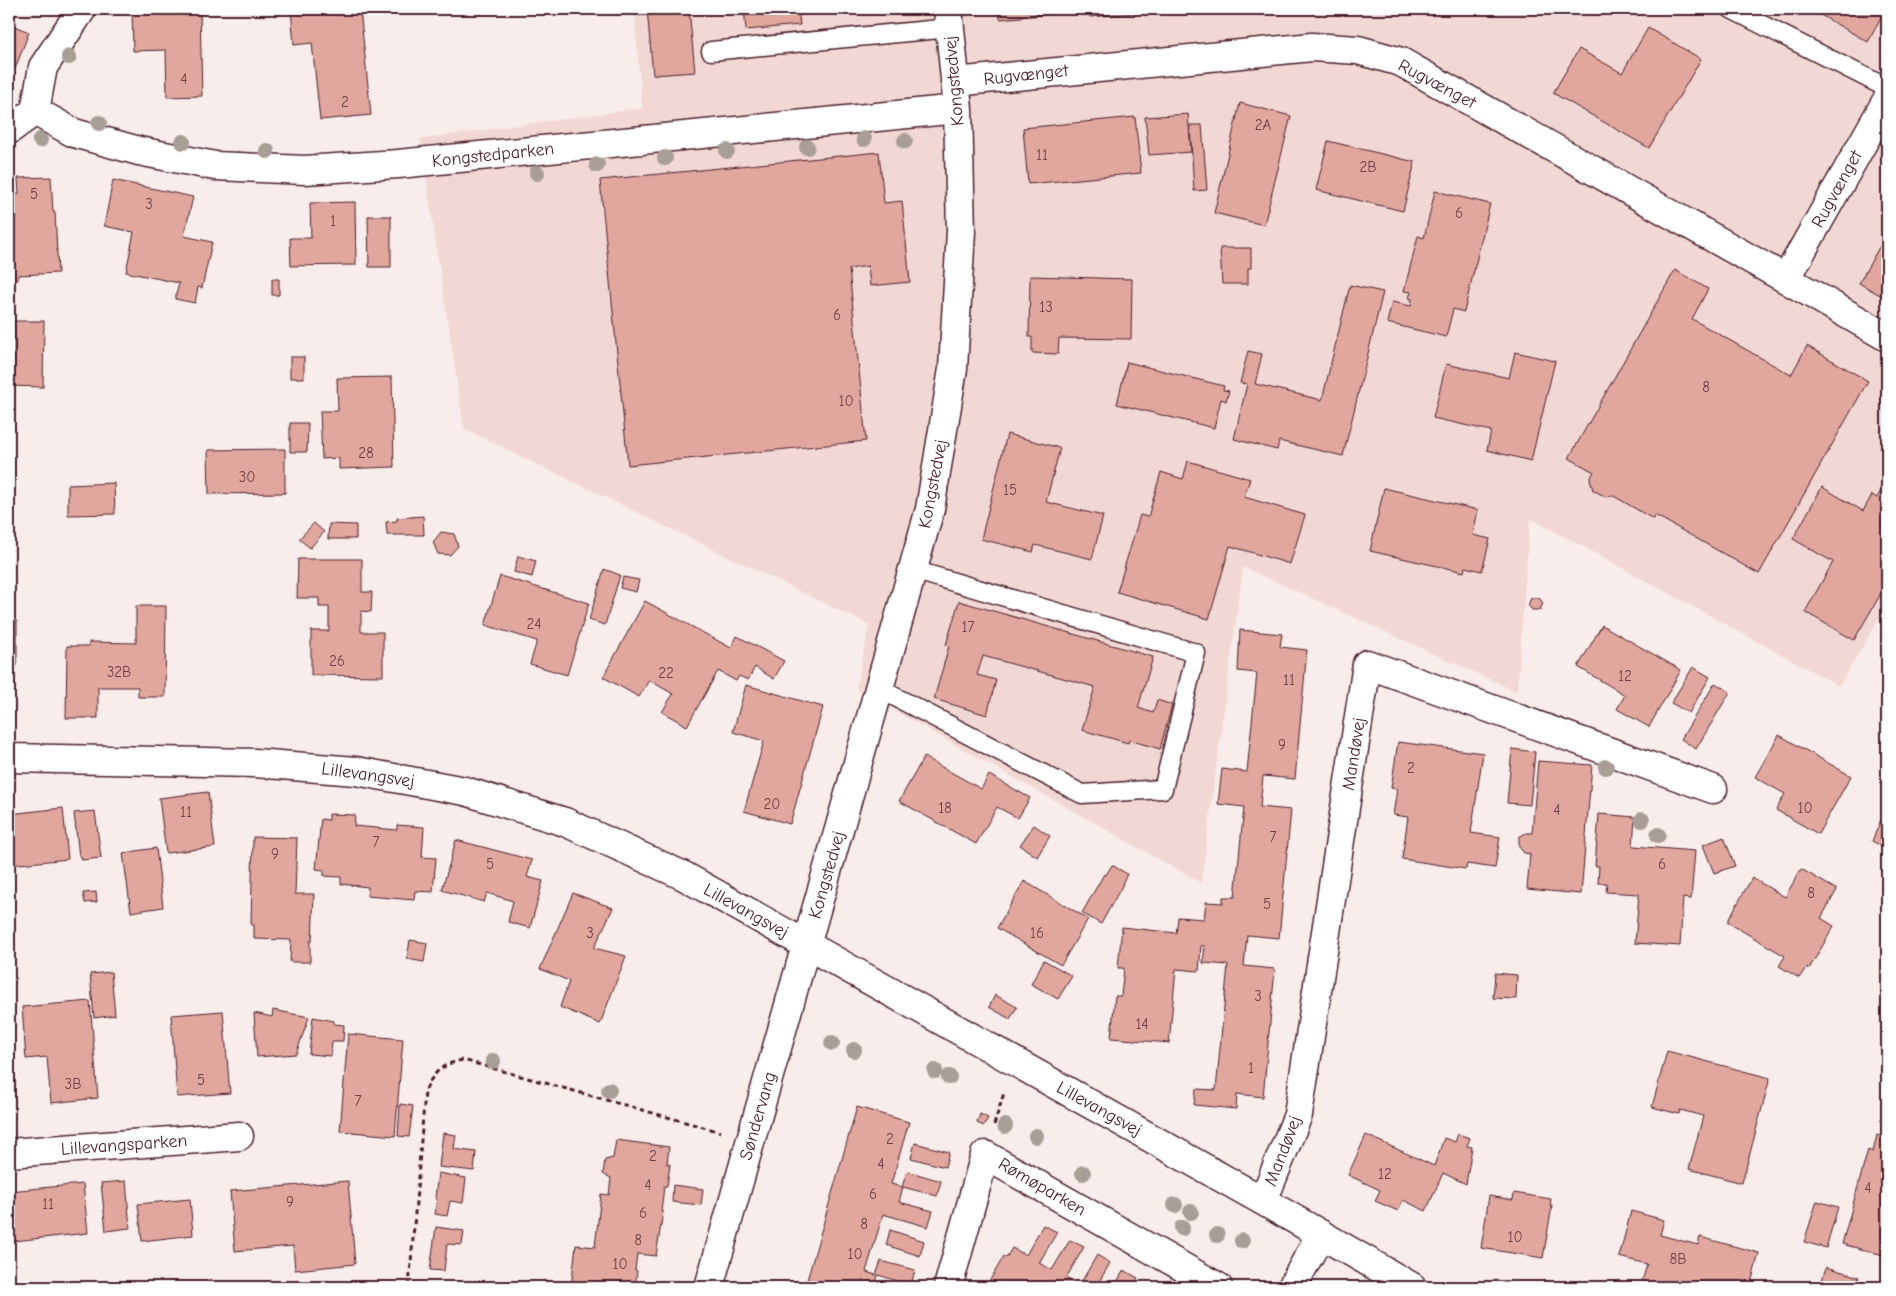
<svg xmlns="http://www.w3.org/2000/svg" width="1896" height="1296" viewBox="0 0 1896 1296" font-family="'Comic Neue',sans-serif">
<rect width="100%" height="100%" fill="#f9edec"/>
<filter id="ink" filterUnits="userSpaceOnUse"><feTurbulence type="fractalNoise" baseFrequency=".02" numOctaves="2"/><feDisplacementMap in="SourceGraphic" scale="10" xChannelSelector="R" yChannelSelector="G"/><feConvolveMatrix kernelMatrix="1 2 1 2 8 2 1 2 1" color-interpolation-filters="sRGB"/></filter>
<g filter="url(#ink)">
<path fill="#f2d8d5" d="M634,9H1887V606L1839,686L1530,518L1517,692L1243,567L1201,883L856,689L869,625L464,429L420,139L642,108Z"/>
<path fill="#e1a79f" stroke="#4a1f2b" d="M132,9H200L202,96L167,97L166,50L133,51Z
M291,9H360L371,115L320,120L312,43L294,45Z
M647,9H689L695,72L653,75Z
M744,9H798L800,25L746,30Z
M999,9H1087L1072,10V12L1000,19Z
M1089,9H1181L1090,17Z
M1810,9H1886L1868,42Z
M9,24L29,32L10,82L9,81Z
M1648,28L1701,59L1649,148L1553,93L1579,49L1622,73Z
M1240,103L1291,116L1264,225L1214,213Z
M1188,114L1191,152L1149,155L1145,117Z
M1135,117L1141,173L1028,184L1023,128Z
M1190,125H1202L1207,190L1194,191Z
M1328,141L1415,162L1403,211L1316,190Z
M879,152L884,203L902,201L910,282L870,286L868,266L849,269L866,441L628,465L600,180Z
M51,177L53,212H55L58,273L18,275V280H9V195L19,194L18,178Z
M113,180L193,197L184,236L212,242L202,288L198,287L195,303L175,299L179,283L126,272L134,232L104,226Z
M1435,191L1490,204L1464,312L1453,309L1446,337L1387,323L1392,302L1411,306L1412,299L1409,298L1411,292L1404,291L1418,236L1424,238Z
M355,202L356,265L291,266L290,238H311L310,203Z
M368,216H391V267H369Z
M1887,233V299L1859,283Z
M1220,248H1251V268H1248V284H1222Z
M1675,270L1708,289L1692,319L1791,375L1807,346L1868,381L1759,574L1655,515L1653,519L1612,495L1606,497L1593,490L1590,479L1594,472L1569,458Z
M1030,276L1132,279L1131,339L1059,338L1058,354L1032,353V337H1029Z
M272,279H279V295H272Z
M1350,285L1383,292L1343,456L1279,441L1277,450L1234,439L1247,384L1240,383L1248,351L1262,354L1255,384L1322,400Z
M9,321H44L43,387L10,386L9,436Z
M1515,352L1555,361L1531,461L1487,450L1491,431L1433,418L1446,364L1509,378Z
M290,357H304V378H290Z
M1127,362L1224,386L1223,390L1229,391L1226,401L1221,399L1214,428L1117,404Z
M392,377L394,467L339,469V458L322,459L320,411H338L337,378Z
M290,423H308L307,452H290Z
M1007,434L1060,448L1046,502L1103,516L1092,559L1035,545L1033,552L981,539Z
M285,449V493L209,494L208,450Z
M1188,461L1250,479L1244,497L1305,515L1290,564L1230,546L1209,619L1117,592L1140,515L1148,517L1161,472L1183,479Z
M1887,480V583L1854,640L1805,612L1833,562L1793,539L1822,487L1863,511L1872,495L1877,498Z
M114,483L115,514L68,515V485Z
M1384,488L1478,510L1473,535L1490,539L1482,571L1465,567L1464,572L1370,551Z
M423,516L424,535H387L386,522L397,521V518Z
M314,523L324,532L310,548L299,539Z
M329,524L356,525V539H328Z
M441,532L454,534L458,546L450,555L438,554L433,542Z
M518,556L536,561L532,577L514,572Z
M298,559H362V592H372L371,612L361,611V632H383V676L311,675V631H329V607H319V598H297Z
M604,569L620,575L605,625L589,620Z
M500,576L589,603L567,675L530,664L537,641L485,625Z
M623,577L639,580L636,592L620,588Z
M1531,598H1539L1543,603L1540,610H1532L1528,605Z
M645,601L731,648L737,636L784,661L774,679L755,667L748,680L739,676L736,681L718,671L687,726L662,712L673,694L649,680L639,697L603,677Z
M959,601L1153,657L1138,708L1153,713L1157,700L1172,705L1160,749L1129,740L1128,743L1082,730L1095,687L983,656L977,675L996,680L987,715L934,699L949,646L946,645Z
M136,606H166L165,697H138V687H98V718H66L67,646H89V642L136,643Z
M9,621H17V666H9Z
M1602,625L1681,670L1649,727L1617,709L1625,695L1578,667Z
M1240,630L1282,634L1280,647L1307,650L1295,779L1263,776L1260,807L1291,810L1279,938L1247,935L1244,966L1275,969L1263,1097L1237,1094L1236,1109L1194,1105L1196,1089L1216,1090L1228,965L1203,963L1205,946H1201L1199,971L1176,969L1169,1043L1111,1038L1115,996H1121L1124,968H1118L1122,927L1176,933L1178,917L1204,919L1206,902L1223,903V897H1235L1244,807L1218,804L1222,769L1247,772L1257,673L1238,671Z
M1693,667L1710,677L1689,713L1671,703Z
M1715,683L1730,692L1696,749L1681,739Z
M746,685L823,707L790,824L744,811L764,741L733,732Z
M1779,735L1851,776L1818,834L1776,810L1785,794L1755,777Z
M1398,742L1483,753L1471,833L1500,837L1495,868L1467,864L1466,869L1402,859L1408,817L1393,815L1397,789L1391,788Z
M1512,749L1535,752L1530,805L1507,803Z
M924,757L981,789L989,775L1030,798L1018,818L997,807L976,844L899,801Z
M1538,761L1592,765L1581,894L1527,889L1530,854L1524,853L1519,847V837L1526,833H1532Z
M208,792L215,847L166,853L159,798Z
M1887,806V849L1872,841Z
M63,808L68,859L9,865V814Z
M95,811L101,858L82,860L81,856H79L74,813Z
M329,814L355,815L354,826L397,830V825L424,827L422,857L436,858L433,892L415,891L414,900L367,896L368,887L341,884V877L324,876V870L316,869L321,819L329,820Z
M1599,814L1635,817L1633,846L1695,851L1691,899L1683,898L1680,946L1635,943L1639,894L1606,892L1607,883H1598L1599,866H1595Z
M1034,825L1050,836L1037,857L1020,845Z
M253,837L297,838L295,894H314L312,941H310V962H290L291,940L254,939V925H251Z
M1724,837L1735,866L1714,873L1703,845Z
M456,840L532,860L527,877L543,881L530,928L508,922L513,901L487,893L484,902L442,890Z
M156,848L163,907L131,912L123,853Z
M1112,865L1127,874L1122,884H1123L1101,924L1082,913L1104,874L1106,875Z
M1801,869L1837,890L1821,918L1834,926L1809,969L1806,968L1799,978L1779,966L1785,956L1727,922L1752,878L1785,897Z
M1024,881L1088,919L1061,965L997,928Z
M96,892L97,902L85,903L83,893Z
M573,893L613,908L594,948L626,956L600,1024L560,1007L569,981L540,969Z
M410,940L427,943L424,962L407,959Z
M1044,960L1072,976L1058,999L1031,984Z
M111,972L115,1015L94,1018L90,974Z
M1495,973L1517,975L1516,999L1493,998Z
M995,995L1017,1007L1010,1019L989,1007Z
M90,1001L98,1098L51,1103L47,1057L26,1059L22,1007Z
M273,1010L309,1017L296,1054L257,1057L254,1013L272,1017Z
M223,1011L230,1093L177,1097L171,1015Z
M1887,1015V1028L1884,1027Z
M313,1017L334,1021V1024L344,1025L343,1041H332L331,1056L309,1054Z
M348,1034L403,1039L395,1136L340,1131Z
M1667,1051L1770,1078L1742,1183L1689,1169L1703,1116L1680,1110L1679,1114L1652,1107Z
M400,1104L413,1106L409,1137L398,1136Z
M857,1107L909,1122L891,1184L902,1187L907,1171L941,1181L937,1196L903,1187L899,1202L933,1211L928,1227L883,1214L866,1272L876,1275L881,1261L915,1270L911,1285L878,1275L875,1287H805Z
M980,1114L988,1118L984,1126L977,1123Z
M443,1133L456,1135L454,1149L476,1152L474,1171L439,1167Z
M1458,1134L1470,1138L1467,1146L1472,1147L1466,1184L1443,1173L1426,1211L1403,1200L1398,1211L1375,1201L1380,1190L1348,1175L1366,1135L1434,1166L1444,1138L1455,1142Z
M1877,1135L1887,1138V1256L1842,1244L1868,1150L1873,1152Z
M616,1140L669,1147L667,1164H670L667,1186H664L661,1212H663L656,1256L637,1254L635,1270L637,1271L635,1287H571L576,1245L595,1247L601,1194L609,1195L611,1178L603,1174L605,1160L613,1158Z
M915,1143L949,1152L945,1167L911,1158Z
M438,1173L466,1178L463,1203L450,1201L447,1216L435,1214L437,1199L435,1198Z
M126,1181L130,1228L106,1231L101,1183Z
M348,1181L355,1264L295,1270L293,1246L235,1251L230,1191Z
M83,1184L88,1233L14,1241L9,1191Z
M673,1185L703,1189L701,1205L672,1202Z
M1514,1193L1551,1199L1550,1206H1552L1543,1258L1481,1248L1489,1196L1513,1200Z
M190,1199L193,1235L142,1241L138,1204Z
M1817,1201L1838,1207L1826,1248L1804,1242Z
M1631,1211L1664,1220L1660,1235L1698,1245L1700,1237L1759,1253L1750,1287H1697L1691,1286L1690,1287H1662L1642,1282L1647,1264L1619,1257Z
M1043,1225L1057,1232L1039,1263L1052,1270L1070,1240L1084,1247L1066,1278L1079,1286L1097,1255L1110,1263L1096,1287H986L1004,1256L1006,1258L1012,1248L1026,1255Z
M436,1227L464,1231L462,1245L447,1244L444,1271L430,1270Z
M890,1230L924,1241L920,1256L886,1245Z
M1826,1267L1859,1277L1856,1287H1820Z
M1124,1270L1138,1278L1132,1287H1114Z"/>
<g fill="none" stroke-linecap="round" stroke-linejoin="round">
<defs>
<path id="lane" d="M1731,9L1887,88
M711,51L950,28
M880,689L1082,794L1163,789L1196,653L913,570"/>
<path id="street" d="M955,82L1312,47L1358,50L1401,62L1786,279L1887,337
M35,111L74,133L139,151L215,166L305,170L398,164L958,109
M9,130L35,111L43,67L82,9
M1786,279L1887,100
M9,758L255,763L356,771L465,791L565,822L684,876L1263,1201L1412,1287
M9,1153L239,1136
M1263,1201L1298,1115L1367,664L1713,789
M709,1287L930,509L953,369L961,231L958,109L948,9
M948,1287L985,1155L1218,1287
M1292,1287L1321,1234"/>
</defs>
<use href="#lane" stroke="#4a1f2b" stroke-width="21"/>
<use href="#street" stroke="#4a1f2b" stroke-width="31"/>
<path stroke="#4a1f2b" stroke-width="3" stroke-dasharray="5 4" stroke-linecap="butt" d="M994,1125L1004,1093
M409,1287L425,1092C433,1072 442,1064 463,1060L721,1132"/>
<use href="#lane" stroke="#fff" stroke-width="18"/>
<use href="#street" stroke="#fff" stroke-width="28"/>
</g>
<g fill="#a99d97">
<circle cx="69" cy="57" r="8"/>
<circle cx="99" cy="123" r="8"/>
<circle cx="864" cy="139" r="8"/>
<circle cx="40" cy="140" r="8"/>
<circle cx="905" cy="141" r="8"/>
<circle cx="183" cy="142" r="8"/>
<circle cx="807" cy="147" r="8"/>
<circle cx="267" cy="151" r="8"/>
<circle cx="727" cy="151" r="8"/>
<circle cx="665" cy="158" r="8"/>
<circle cx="597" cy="165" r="8"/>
<circle cx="537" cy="173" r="8"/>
<circle cx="1606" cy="767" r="8"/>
<circle cx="1642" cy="820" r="8"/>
<circle cx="1658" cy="835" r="8"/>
<circle cx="832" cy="1043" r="8"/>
<circle cx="854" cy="1050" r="8"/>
<circle cx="493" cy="1061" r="8"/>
<circle cx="935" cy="1071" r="8"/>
<circle cx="949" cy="1077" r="8"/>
<circle cx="609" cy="1090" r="8"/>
<circle cx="1005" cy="1126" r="8"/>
<circle cx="1036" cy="1136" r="8"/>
<circle cx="1083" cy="1173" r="8"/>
<circle cx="1175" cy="1205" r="8"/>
<circle cx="1191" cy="1212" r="8"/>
<circle cx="1182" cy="1228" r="8"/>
<circle cx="1217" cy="1235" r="8"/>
<circle cx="1242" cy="1241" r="8"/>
</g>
</g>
<g text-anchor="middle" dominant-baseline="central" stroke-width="5" stroke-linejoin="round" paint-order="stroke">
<g font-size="15" fill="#704148">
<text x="184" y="79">4</text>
<text x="345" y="102">2</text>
<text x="1263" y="125">2A</text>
<text x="1042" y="155">11</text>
<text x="1368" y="167">2B</text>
<text x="34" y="194">5</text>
<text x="149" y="204">3</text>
<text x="1459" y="213">6</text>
<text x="333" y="221">1</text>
<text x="1046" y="307">13</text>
<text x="837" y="315">6</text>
<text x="1706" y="387">8</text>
<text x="846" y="401">10</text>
<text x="366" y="453">28</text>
<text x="247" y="477">30</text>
<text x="1010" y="490">15</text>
<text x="534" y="624">24</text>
<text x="968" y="627">17</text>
<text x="337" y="661">26</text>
<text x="119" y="672">32B</text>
<text x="666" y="673">22</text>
<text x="1625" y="676">12</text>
<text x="1289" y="680">11</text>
<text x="1282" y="745">9</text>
<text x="1411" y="768">2</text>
<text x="772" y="804">20</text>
<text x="945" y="808">18</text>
<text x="1805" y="808">10</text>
<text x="1557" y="810">4</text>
<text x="186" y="812">11</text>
<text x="1273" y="837">7</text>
<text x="376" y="842">7</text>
<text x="275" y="854">9</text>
<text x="490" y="864">5</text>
<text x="1662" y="864">6</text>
<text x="1811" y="893">8</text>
<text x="1267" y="904">5</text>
<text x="590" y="933">3</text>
<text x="1037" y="933">16</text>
<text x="1258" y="996">3</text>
<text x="1142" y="1024">14</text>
<text x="1251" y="1068">1</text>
<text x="201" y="1080">5</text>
<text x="73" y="1084">3B</text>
<text x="358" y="1101">7</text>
<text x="890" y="1139">2</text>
<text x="653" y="1156">2</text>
<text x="881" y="1164">4</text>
<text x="1385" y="1174">12</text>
<text x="648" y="1185">4</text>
<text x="1868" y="1188">4</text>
<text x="873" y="1194">6</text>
<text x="290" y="1202">9</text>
<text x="48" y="1204">11</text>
<text x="643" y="1213">6</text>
<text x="864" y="1224">8</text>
<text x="1515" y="1237">10</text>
<text x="638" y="1240">8</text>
<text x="855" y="1254">10</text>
<text x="1678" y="1259">8B</text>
<text x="620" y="1264">10</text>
</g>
<g font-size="18" fill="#4a1f2b" stroke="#fff">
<text transform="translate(1026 75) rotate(-6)">Rugvænget</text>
<text transform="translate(954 81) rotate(-95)">Kongstedvej</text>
<text transform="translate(1437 84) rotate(28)">Rugvænget</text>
<text transform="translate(493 155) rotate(-6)">Kongstedparken</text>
<text transform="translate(1837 189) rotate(-61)">Rugvænget</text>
<text transform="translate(933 484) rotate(-79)">Kongstedvej</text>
<text transform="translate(1354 754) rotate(-81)">Mandøvej</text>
<text transform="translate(368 775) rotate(8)">Lillevangsvej</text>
<text transform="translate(827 875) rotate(-74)">Kongstedvej</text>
<text transform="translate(746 911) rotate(29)">Lillevangsvej</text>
<text transform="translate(1099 1109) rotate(29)">Lillevangsvej</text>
<text transform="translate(758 1116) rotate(-74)">Søndervang</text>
<text transform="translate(124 1145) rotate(-4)">Lillevangsparken</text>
<text transform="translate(1283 1151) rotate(-69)">Mandøvej</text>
<text transform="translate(1042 1187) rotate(30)">Rømøparken</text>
</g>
</g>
<rect width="1896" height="1296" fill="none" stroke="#fff" stroke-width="30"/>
<rect x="15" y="15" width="1866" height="1266" fill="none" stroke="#4a1f2b" stroke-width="2" filter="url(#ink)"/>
</svg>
